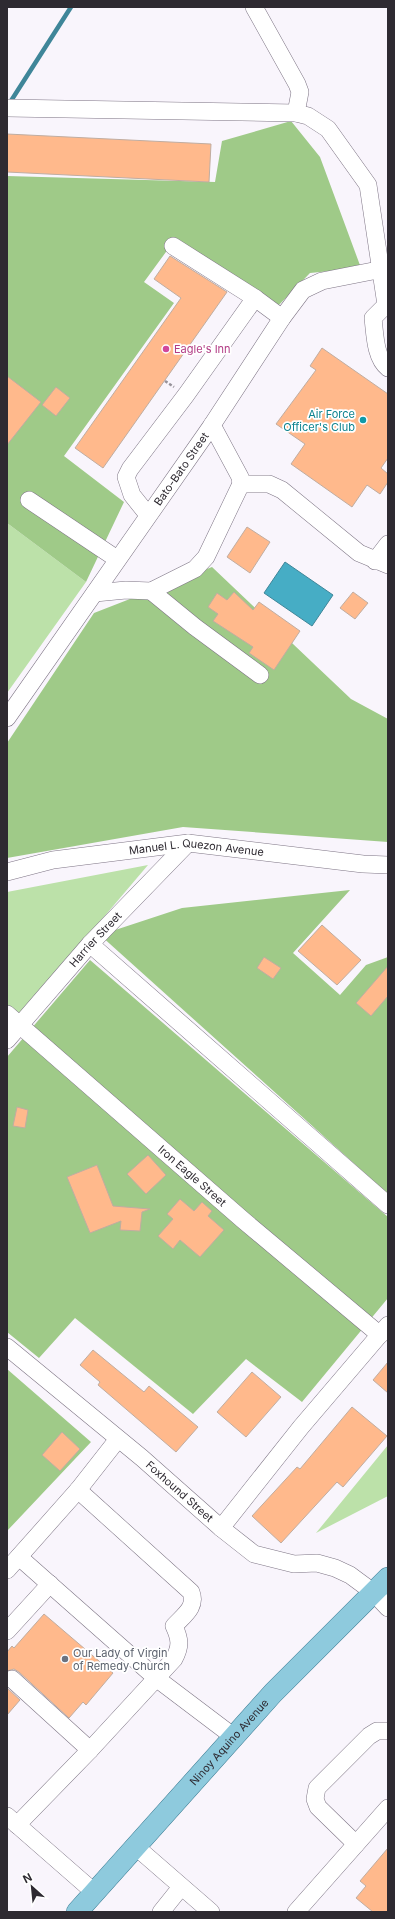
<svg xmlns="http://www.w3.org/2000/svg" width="395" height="1919" viewBox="0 0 395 1919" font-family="Inter,sans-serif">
<rect width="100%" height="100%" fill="#f9f5fc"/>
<path fill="#bce1a9" d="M7,523L86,582L7,693Z
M148,865L18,1018L7,1007V892Z
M388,1445V1496L316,1533Z"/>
<path fill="#9fca88" d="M291,121L320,157L361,268L310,273L276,308L174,241L144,282L174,303L64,456L124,502L86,582L7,523V176L215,182L222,141Z
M212,567L351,699L388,719V842L183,827L7,858V743L94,613Z
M350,890L293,953L340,995L366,965L388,957V1194L100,935L182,908Z
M90,960L388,1217V1298L302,1402L246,1359L193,1414L75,1318L39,1358L7,1332V1057Z
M7,1369L91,1442L7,1531Z"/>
<path fill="#46adc5" stroke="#3f8699" d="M285,562L333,595L312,626L264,593Z"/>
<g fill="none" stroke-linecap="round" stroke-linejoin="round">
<path stroke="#3f8699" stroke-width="4.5" d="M9,104L71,7"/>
</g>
<path fill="#ffb98c" stroke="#c0ada1" d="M7,134L211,144L209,182L7,172Z
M170,256L227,292L103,468L75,448L181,298L154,279Z
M322,348L388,394V458L381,468L388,474V482L380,494L367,485L352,507L291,464L305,444L276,424L316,370L310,366Z
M7,376L41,402L7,445Z
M56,387L70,398L56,416L42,405Z
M247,527L270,542L250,573L227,557Z
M234,592L253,610L259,602L300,631L274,670L249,653L253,647L213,621L218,614L208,607L217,593L227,600Z
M353,592L368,603L355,619L340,608Z
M322,925L361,960L337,985L298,951Z
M264,957L281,968L273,979L257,968Z
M388,966V996L371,1016L356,1003Z
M17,1107L28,1110L25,1128L13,1126Z
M148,1155L166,1175L146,1194L127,1174Z
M97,1165L113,1206L150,1209L142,1212L140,1231L120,1230L121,1221L90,1233L67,1177Z
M180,1199L194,1211L202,1202L212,1211L208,1216L224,1230L200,1257L180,1240L173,1249L158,1236L173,1219L167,1214Z
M93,1350L144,1392L149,1386L198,1427L176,1452L98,1385L100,1382L80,1365Z
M388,1362V1393L373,1380Z
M252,1372L281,1397L246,1437L217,1412Z
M352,1407L387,1436L343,1487L337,1482L281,1543L252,1516L297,1467L300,1469Z
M62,1432L80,1449L60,1471L42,1455Z
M44,1614L113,1673L86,1705L83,1702L69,1718L19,1672L14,1669L7,1671V1652L12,1646L14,1648Z
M7,1688L20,1700L7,1715Z
M388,1848V1912H373L356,1898L366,1886L360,1881Z"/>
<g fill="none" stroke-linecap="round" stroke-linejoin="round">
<defs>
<g id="minor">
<path d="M254,7L297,84L300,92L296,113"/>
<path d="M7,108L296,113L308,116L328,129L368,185L386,305L373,318C375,334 375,358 388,368"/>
<path d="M173,246L255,298L282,318"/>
<path d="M212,425L240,477L241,484"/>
<path d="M29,500L117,559"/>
<path d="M148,515L132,495L126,477L130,469L186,395L255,298"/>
<path d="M375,561L388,544"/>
<path d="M151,591L195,627L260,675"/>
<path d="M95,593L126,590L151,591L195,569L206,557L241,484H269L282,490L359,553L388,565"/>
<path id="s1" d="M7,718L212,425L282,318L303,290L322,281L388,268"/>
<path id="s2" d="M7,872L53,860L188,843L363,864L388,865"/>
<path d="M90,944L388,1205"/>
<path id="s3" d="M7,1014L243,1220L380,1335"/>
<path id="s4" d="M7,1040L90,944L188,843"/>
<path id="s5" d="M7,1347L142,1458L221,1528L254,1554L294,1564L317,1563L335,1568L350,1575L373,1592L388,1608"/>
<path d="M221,1528L301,1427L388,1325"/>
<path d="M19,1557L156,1678L234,1737"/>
<path d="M7,1570L78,1490L118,1439"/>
<path d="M7,1631L50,1584"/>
<path d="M12,1679L90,1750"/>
<path d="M7,1816L94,1892"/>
<path d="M17,1825L90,1750L174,1659C181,1646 180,1639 174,1626C184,1615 197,1607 191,1592L78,1490"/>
<path d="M356,1844L318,1807L315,1799L317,1788L369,1736L377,1731H388"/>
<path d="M135,1846L211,1912"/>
<path d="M161,1912L181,1887"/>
<path d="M296,1912L388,1808"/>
</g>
<g id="major">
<path id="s6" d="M77,1912L273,1693L388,1578"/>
</g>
</defs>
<use href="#minor" stroke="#7e7585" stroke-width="18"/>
<use href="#major" stroke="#3b7b92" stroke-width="22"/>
<path stroke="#97939a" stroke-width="2.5" stroke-dasharray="3 2" stroke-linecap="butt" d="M165,381L174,387"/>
<use href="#minor" stroke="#fff" stroke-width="17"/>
<use href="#major" stroke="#8ecadd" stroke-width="21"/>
</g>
<circle fill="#d1479c" stroke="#fff" stroke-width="1.5" cx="166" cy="349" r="4"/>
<circle fill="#0f9aa8" stroke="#fff" stroke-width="1.5" cx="363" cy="420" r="4"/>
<circle fill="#6b7280" stroke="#fff" stroke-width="1.5" cx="65" cy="1659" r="4"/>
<g text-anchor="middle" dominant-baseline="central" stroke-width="3.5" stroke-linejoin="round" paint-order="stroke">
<g font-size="11" fill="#b23c85" stroke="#fff" text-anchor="start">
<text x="174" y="349">Eagle's Inn</text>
</g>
<g font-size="11" fill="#0d838f" stroke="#fff" text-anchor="end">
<text x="355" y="414">Air Force<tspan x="355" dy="13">Officer's Club</tspan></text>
</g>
<g font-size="11" fill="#2e2a31" stroke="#fff">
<text stroke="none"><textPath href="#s1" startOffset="304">Bato-Bato Street</textPath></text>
<text stroke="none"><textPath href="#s2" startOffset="192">Manuel L. Quezon Avenue</textPath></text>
<text stroke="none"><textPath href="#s4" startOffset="134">Harrier Street</textPath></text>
<text stroke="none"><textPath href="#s3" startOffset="246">Iron Eagle Street</textPath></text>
<text stroke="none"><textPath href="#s5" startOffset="225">Foxhound Street</textPath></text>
<text stroke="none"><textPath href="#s6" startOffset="228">Ninoy Aquino Avenue</textPath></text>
</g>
<g font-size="11" fill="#5b616d" stroke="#fff" text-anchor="start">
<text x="73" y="1653">Our Lady of Virgin<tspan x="73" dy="13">of Remedy Church</tspan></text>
</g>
</g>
<rect width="395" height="1919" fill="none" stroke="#2e2a31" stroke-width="16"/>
<g transform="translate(32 1887) rotate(333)" stroke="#ffffff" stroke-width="3" paint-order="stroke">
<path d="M0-3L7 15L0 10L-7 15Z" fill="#2e2a31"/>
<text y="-6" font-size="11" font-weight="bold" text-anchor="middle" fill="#2e2a31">N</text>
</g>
</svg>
